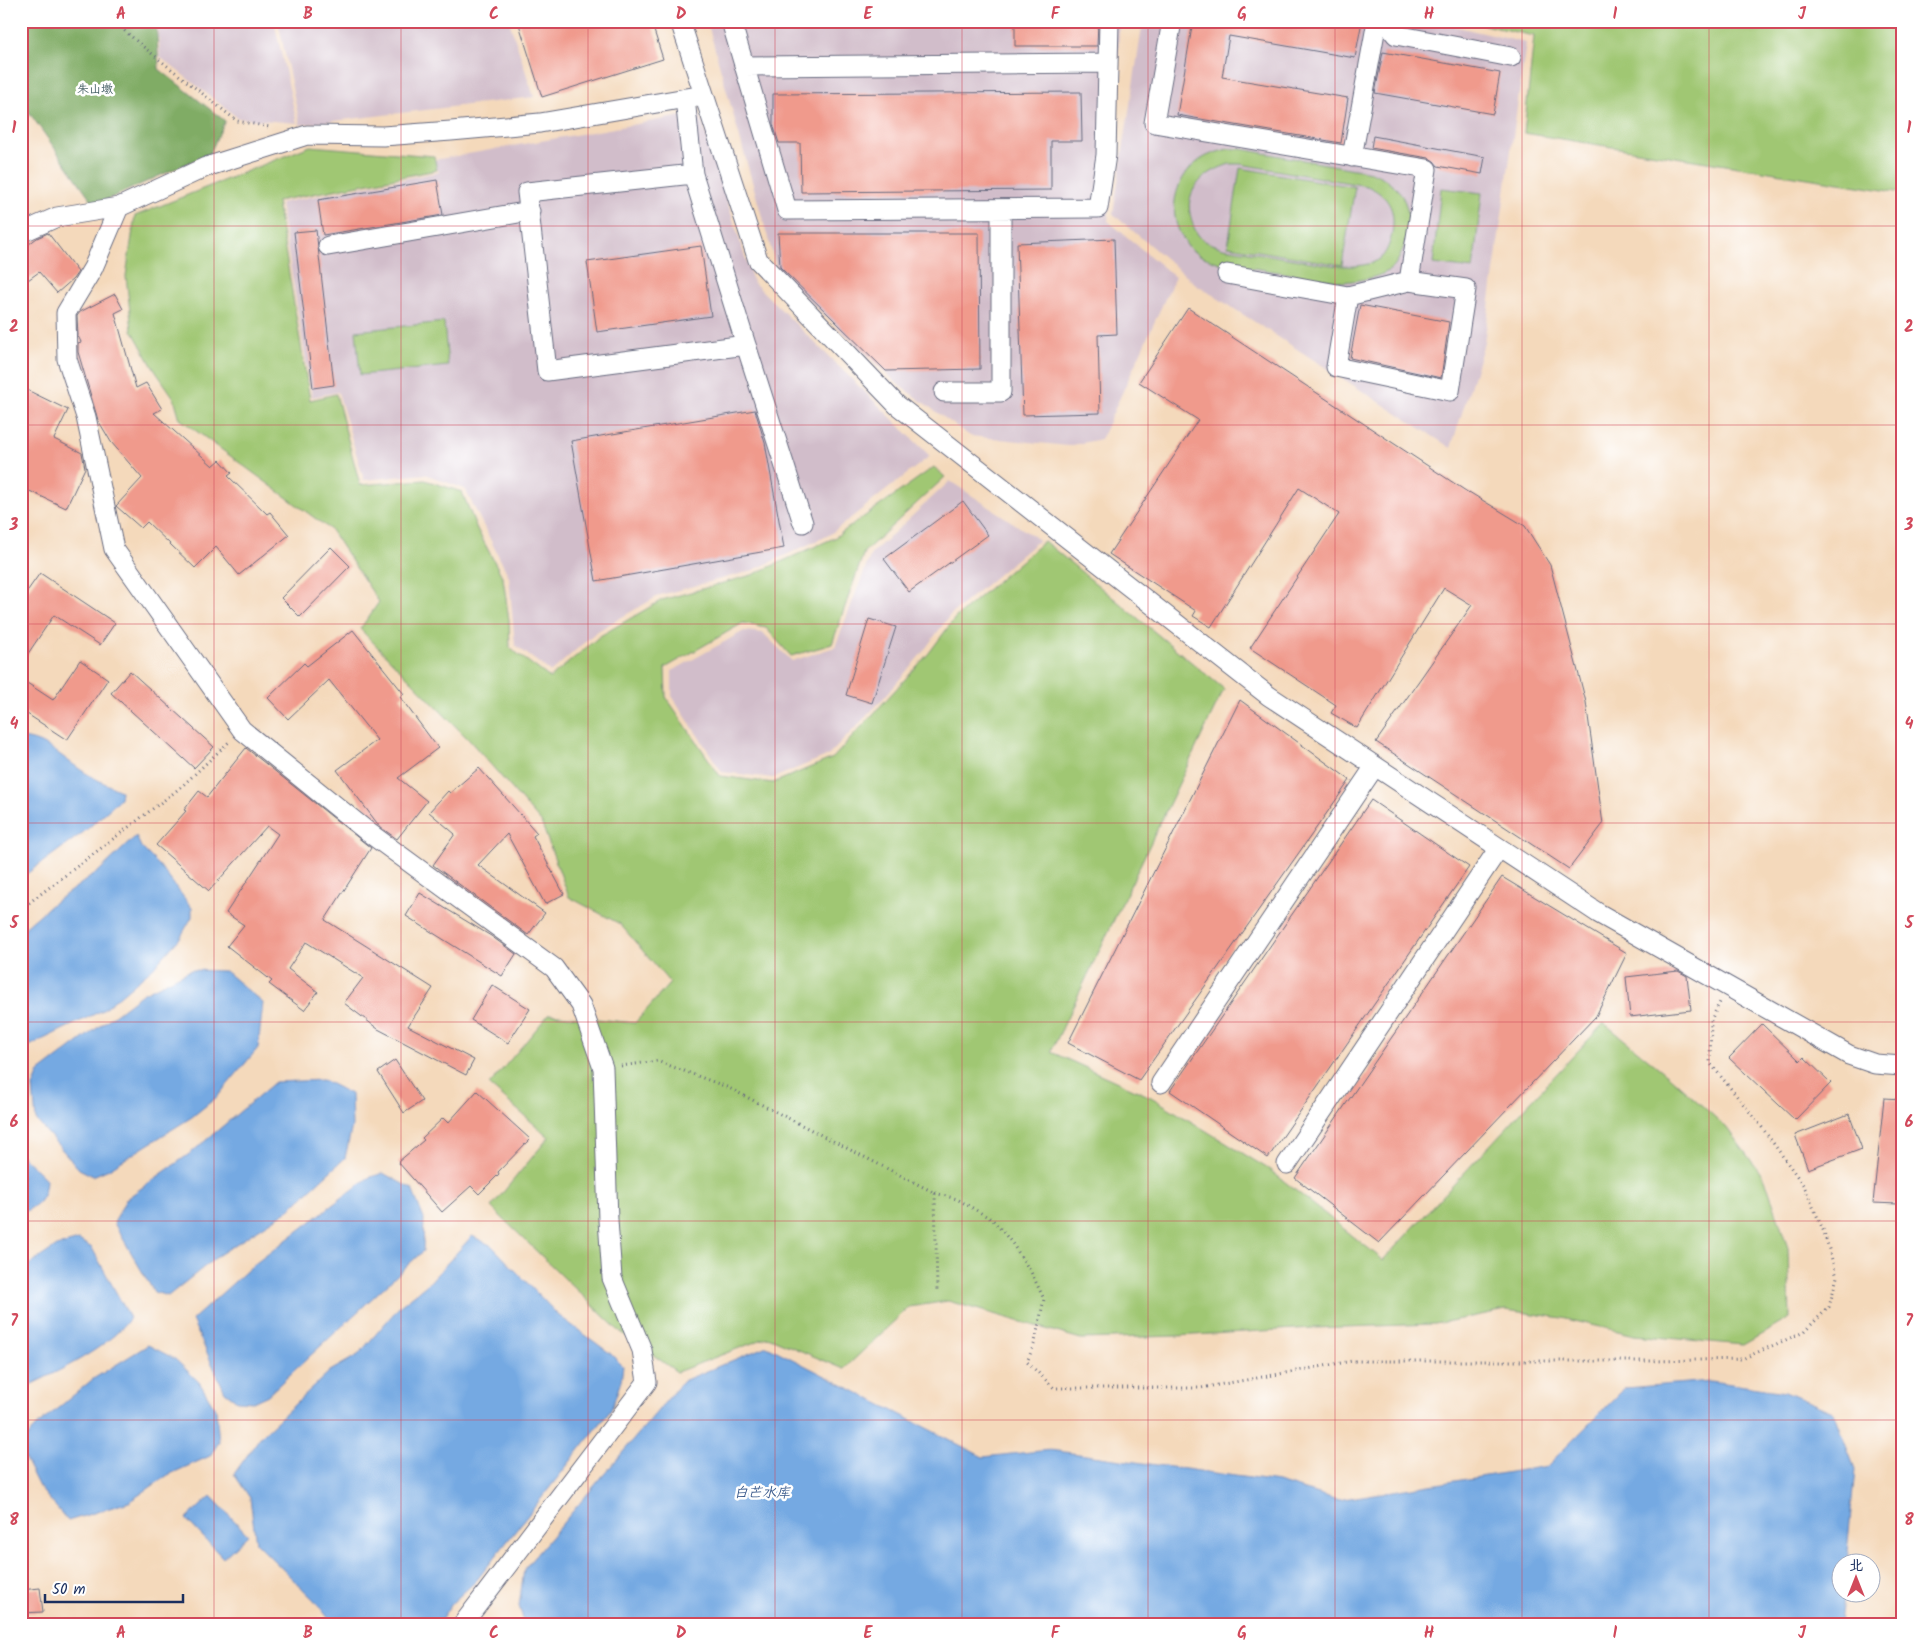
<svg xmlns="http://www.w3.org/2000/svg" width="1923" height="1646" viewBox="0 0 1923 1646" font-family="Kalam,'LXGW WenKai TC',sans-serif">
<rect width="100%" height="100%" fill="#fff"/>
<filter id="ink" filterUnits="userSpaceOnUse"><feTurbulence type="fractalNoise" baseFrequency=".02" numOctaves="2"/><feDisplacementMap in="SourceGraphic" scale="10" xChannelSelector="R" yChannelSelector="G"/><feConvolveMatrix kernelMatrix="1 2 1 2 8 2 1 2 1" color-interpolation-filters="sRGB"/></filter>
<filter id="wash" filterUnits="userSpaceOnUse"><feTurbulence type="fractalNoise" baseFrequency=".0096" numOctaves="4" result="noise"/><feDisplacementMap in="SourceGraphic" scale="20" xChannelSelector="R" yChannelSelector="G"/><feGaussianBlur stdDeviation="1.12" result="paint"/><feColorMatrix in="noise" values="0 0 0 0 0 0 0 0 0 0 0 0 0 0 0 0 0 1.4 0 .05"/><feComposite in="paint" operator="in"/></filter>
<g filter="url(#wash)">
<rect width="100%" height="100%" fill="#f4d9bb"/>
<path fill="#d1bdca" d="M199,21H274L297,123L238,118L160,57L158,24L199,26Z
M278,21H509L534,97L300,125Z
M707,21H1119L1116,155L1108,221L1175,277L1101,439L1068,446L970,436L900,386L777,270Z
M1143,21H1432L1526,43L1484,343L1451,448L1197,285L1113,214Z
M699,113L753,282L930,456L829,535L751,571L660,595L596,632L551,672L515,645L509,577L465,489L425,474L364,480L338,392L312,397L280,203L439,172L434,160Z
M950,481L1039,540L950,615L923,652L881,701L829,755L773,778L722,772L672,696V671L744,631L763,633L792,661L835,647L871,554Z"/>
<path fill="#a0c773" stroke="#5e7b68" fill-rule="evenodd" d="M1466,21H1902V193L1524,133L1534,36Z
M310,146L434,156L437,170L277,201L310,400L336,394L360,485L425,480L462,492L477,529L503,578L509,620L510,648L550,678L600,636L662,600L752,575L834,538L934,467L945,477L864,552L832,644L791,656L766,628L743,623L665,668L666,697L720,776L773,783L833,758L929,653L955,618L1044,541L1224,689L1051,1052L1151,1097L1270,1170L1383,1260L1604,1023L1670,1077L1726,1127L1765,1179L1788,1248L1790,1318L1743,1345L1635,1335L1562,1318L1506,1310L1435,1324L1313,1328L1176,1336L1081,1339L948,1301L909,1307L844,1369L768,1337L677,1372L618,1330L491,1207L549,1137L489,1085L549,1014L635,1023L670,983L620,924L569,897L541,822L470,741L360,629L379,602L331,530L180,419L174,398L154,369L132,330L126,276L135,216Z
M1228,149H1241L1371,172C1405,185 1415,211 1404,246C1401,254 1397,266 1388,271C1375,279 1359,280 1344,282L1220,263C1209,259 1198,256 1189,248C1186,245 1184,239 1181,235C1168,211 1175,180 1196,163C1205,155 1217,152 1228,149ZM1230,164H1240L1367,186C1383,193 1394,204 1393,223C1393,234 1389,250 1381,258C1373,265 1354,267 1344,266C1331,266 1318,263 1306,261C1279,257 1251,252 1223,248C1215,245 1205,243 1199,236C1194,230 1192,222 1190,214C1185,187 1207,171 1230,164Z
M1240,168L1355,187L1342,265L1228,246Z
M1441,188L1482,193L1473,269L1433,264Z
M444,322L448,366L360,375L356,331Z"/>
<path fill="#80ac65" stroke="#4e6e62" d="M21,21H156L159,69L225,121L210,153L95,205L21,101Z"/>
<path fill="#74a9e2" stroke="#486ca0" d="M21,738C49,740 66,762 89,775C99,781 110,786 121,791L120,798L115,804L85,831L21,878Z
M136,836L141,847L159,865L192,908V917L180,938L154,967L103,1010L21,1050V931L52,904L99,871Z
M191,970L225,971L263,1003L258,1048L218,1096L192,1117L109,1169L93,1176L79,1169L36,1120L33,1087L39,1072L142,994Z
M323,1080L351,1094L352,1126L345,1158L287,1211L219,1255L168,1296L154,1292L114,1223L126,1199L192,1152L275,1082Z
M21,1155L46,1179C45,1200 39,1204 21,1214Z
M383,1173L412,1189L424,1219L423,1251L268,1395L253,1402L237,1401L225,1392L192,1320L252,1266L368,1178Z
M472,1236L492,1246L558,1315L611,1354L623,1366L621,1381L611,1410L476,1581L452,1603L437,1625H334L314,1600L256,1543L250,1498L234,1474L261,1436L330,1371L358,1355L400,1306L429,1283Z
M79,1240L92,1248L130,1318C108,1349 60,1370 26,1387L21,1386V1270L57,1246Z
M148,1345L175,1359L199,1382L216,1410L219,1442L210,1456L168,1475L129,1502L68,1521L39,1487L24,1457L25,1441L34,1428L93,1379Z
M767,1346L983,1457L1050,1450L1278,1482L1338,1500L1547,1466L1625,1388L1711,1381L1785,1392L1833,1412L1855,1469L1846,1563L1840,1564V1594H1843L1840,1625H525L519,1606L524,1569L683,1381Z
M211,1496L248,1535L223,1558L186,1519Z"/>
<g id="blocks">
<path fill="#f09a8c" d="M518,21H651L663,59L542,97Z
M1015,21H1098L1097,46H1015Z
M1193,21H1362L1355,58L1229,36L1222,77L1348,98L1341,143L1177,115Z
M1383,52L1500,73L1493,114L1375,93Z
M1081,92L1082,141H1051V190L801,192L800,143H779L773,124V94Z
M1373,136L1485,157L1482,174L1438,166L1434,161L1429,158L1371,148Z
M437,180L443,215L323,235L318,200Z
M316,230L334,385L313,388L294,232Z
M48,233L78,272L73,279L57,293L39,272L21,285V250L37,238Z
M778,233H979L980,369L886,371L780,267Z
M1114,239L1117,334L1098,335L1100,413L1023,415L1017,243Z
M701,246L711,316L597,332L587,262Z
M115,294L123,309L115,313L136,388L146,383L162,409L154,413L213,466L220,460L232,473L228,476L267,514L270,512L289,535L239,575L216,547L195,568L147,522L141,528L116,506L142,478L111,442L98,420L78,352V343L81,342L78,336L77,316L80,312Z
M1360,305L1449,322L1441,378L1350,358Z
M1188,308L1469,493V492L1525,526L1550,565L1586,702L1603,824L1569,869L1376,742L1472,605L1444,588L1357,728L1331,713L1336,705L1250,648L1339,514L1299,488L1211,627L1193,616L1196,611L1109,554L1198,420L1139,382Z
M21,387L68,410L54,439L82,453L85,468L66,508L21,487Z
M755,410L765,443L784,548L596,581L571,441Z
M963,501L988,535L909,592L884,559Z
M331,547L350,566L300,617L281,598Z
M40,573L115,623L100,645L54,615L21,664V600Z
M869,619L896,627L872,703L846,695Z
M353,630L404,694L400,697L438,748L398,778L427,801L397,839L380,827L337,770L377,740L329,680L288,719L268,698L304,663L307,666Z
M80,660L108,679L67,740L21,710V679L53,700Z
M130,671L214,747L194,768L111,693Z
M1240,700L1350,780L1139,1080L1068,1043Z
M246,748L371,848L325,920L433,988L408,1026L474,1060L466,1075L378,1029L344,1003L363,978L306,942L288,969L318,992L304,1010L269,984L272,981L227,946L244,925L226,913L278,834L267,826L209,891L156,845L186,811L184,810L199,791L207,797Z
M479,768L537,833L533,836L564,894L545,904L507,834L478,865L545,913L528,935L433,865L455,834L429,812L448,791L450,793Z
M1371,800L1469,867L1268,1158L1170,1091Z
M1502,877L1627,953L1596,1016L1379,1243L1295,1178Z
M420,893L491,936L516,954L502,976L406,916Z
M1678,971L1687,976L1691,1010L1630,1017L1626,977Z
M492,985L530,1009L508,1043L471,1020Z
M1762,1024L1800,1061L1804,1057L1831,1083L1795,1120L1729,1058Z
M395,1060L422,1101L404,1113L378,1072Z
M477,1091L530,1139L498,1172L499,1174L479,1194L471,1186L442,1212L398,1162L424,1140L422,1138L443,1118L448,1123Z
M1884,1098L1902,1099V1162L1899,1161L1898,1204L1873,1203Z
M1849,1114L1862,1149L1808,1169L1795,1135Z
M40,1588L43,1612L21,1613V1590Z"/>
</g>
</g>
<g filter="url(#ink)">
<use href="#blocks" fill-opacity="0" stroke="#676a7f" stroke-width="1"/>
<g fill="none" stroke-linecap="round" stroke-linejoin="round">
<defs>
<path id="minor" d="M680,21L758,260L897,405L1269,696L1598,913L1849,1055L1875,1064L1902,1066
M731,21L787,210L1098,208L1106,155L1109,21
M1172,21L1154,123L1427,169L1409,281L1466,289L1450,391L1336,367L1348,296
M1385,21L1396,35L1511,57
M744,66L1108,63
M685,98L693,174L527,192L547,371L746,345L693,174
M1352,157L1377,21
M21,233L57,217L119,207
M328,246L530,211
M1227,274L1348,296L1409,281
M746,345L803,523
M944,392H1001V209
M1161,1083L1375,766
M1287,1164L1499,848
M462,1625L647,1382L642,1350L612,1278L608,1220L603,1068L581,1005L554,968L368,832L242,730L114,549L86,417L67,359L66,313L93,268L119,207L206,167L307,135L383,136L451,131L540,123L704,95"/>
</defs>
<use href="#minor" stroke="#676a7f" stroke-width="21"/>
<path stroke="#676a7f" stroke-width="3" stroke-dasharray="1 4" stroke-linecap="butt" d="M113,21L146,49L237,121L270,127
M21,909L180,788L230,741
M621,1066L657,1061L727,1087L935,1193L937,1291
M935,1193L957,1199L993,1220L1012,1243L1031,1272L1044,1299L1035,1342L1027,1362L1054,1388H1201L1352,1361H1655L1742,1359L1804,1332L1829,1307L1837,1277L1824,1232L1804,1186L1761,1126L1710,1063L1711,1020L1720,1002"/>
<use href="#minor" stroke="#fff" stroke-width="19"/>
</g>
</g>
<path fill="none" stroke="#d1495b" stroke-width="1" stroke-opacity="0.55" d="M214,21V1625M401,21V1625M588,21V1625M775,21V1625M962,21V1625M1148,21V1625M1335,21V1625M1522,21V1625M1709,21V1625M21,226H1902M21,425H1902M21,624H1902M21,823H1902M21,1022H1902M21,1221H1902M21,1420H1902"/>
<g text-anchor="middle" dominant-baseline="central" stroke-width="5" stroke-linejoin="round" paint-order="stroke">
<g font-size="12" fill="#435d64" stroke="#fff">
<text x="95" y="89">朱山墩</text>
</g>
<g font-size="14" font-style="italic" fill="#3a5a8c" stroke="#fff">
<text x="762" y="1493">白芒水库</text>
</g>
</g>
<rect width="1923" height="1646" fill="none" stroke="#fff" stroke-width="55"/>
<g transform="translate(1856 1578)"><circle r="24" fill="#ffffff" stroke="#a4acbf"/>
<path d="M0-4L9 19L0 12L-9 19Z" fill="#d1495b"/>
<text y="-8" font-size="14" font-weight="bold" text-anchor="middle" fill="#1b2f5e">北</text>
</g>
<path d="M45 1594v8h138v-8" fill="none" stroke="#1b2f5e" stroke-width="2.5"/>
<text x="52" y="1594" font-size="15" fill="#1b2f5e" stroke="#ffffff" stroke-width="4" paint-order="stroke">50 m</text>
<rect x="28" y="28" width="1868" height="1590" fill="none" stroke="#d1495b" stroke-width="2"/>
<g font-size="16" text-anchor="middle" font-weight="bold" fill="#d1495b">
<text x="121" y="19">A</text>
<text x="308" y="19">B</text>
<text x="494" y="19">C</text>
<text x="681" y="19">D</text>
<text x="868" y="19">E</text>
<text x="1055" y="19">F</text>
<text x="1242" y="19">G</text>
<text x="1429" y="19">H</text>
<text x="1615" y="19">I</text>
<text x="1802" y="19">J</text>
<text x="14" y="133">1</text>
<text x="1909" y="133">1</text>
<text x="14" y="332">2</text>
<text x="1909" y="332">2</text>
<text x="14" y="530">3</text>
<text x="1909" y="530">3</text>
<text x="14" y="729">4</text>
<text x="1909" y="729">4</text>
<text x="14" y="928">5</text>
<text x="1909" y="928">5</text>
<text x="14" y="1127">6</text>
<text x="1909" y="1127">6</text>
<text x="14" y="1326">7</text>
<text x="1909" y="1326">7</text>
<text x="14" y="1525">8</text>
<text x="1909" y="1525">8</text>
<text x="121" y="1638">A</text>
<text x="308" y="1638">B</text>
<text x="494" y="1638">C</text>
<text x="681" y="1638">D</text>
<text x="868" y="1638">E</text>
<text x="1055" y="1638">F</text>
<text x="1242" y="1638">G</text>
<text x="1429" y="1638">H</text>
<text x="1615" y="1638">I</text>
<text x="1802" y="1638">J</text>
</g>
</svg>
